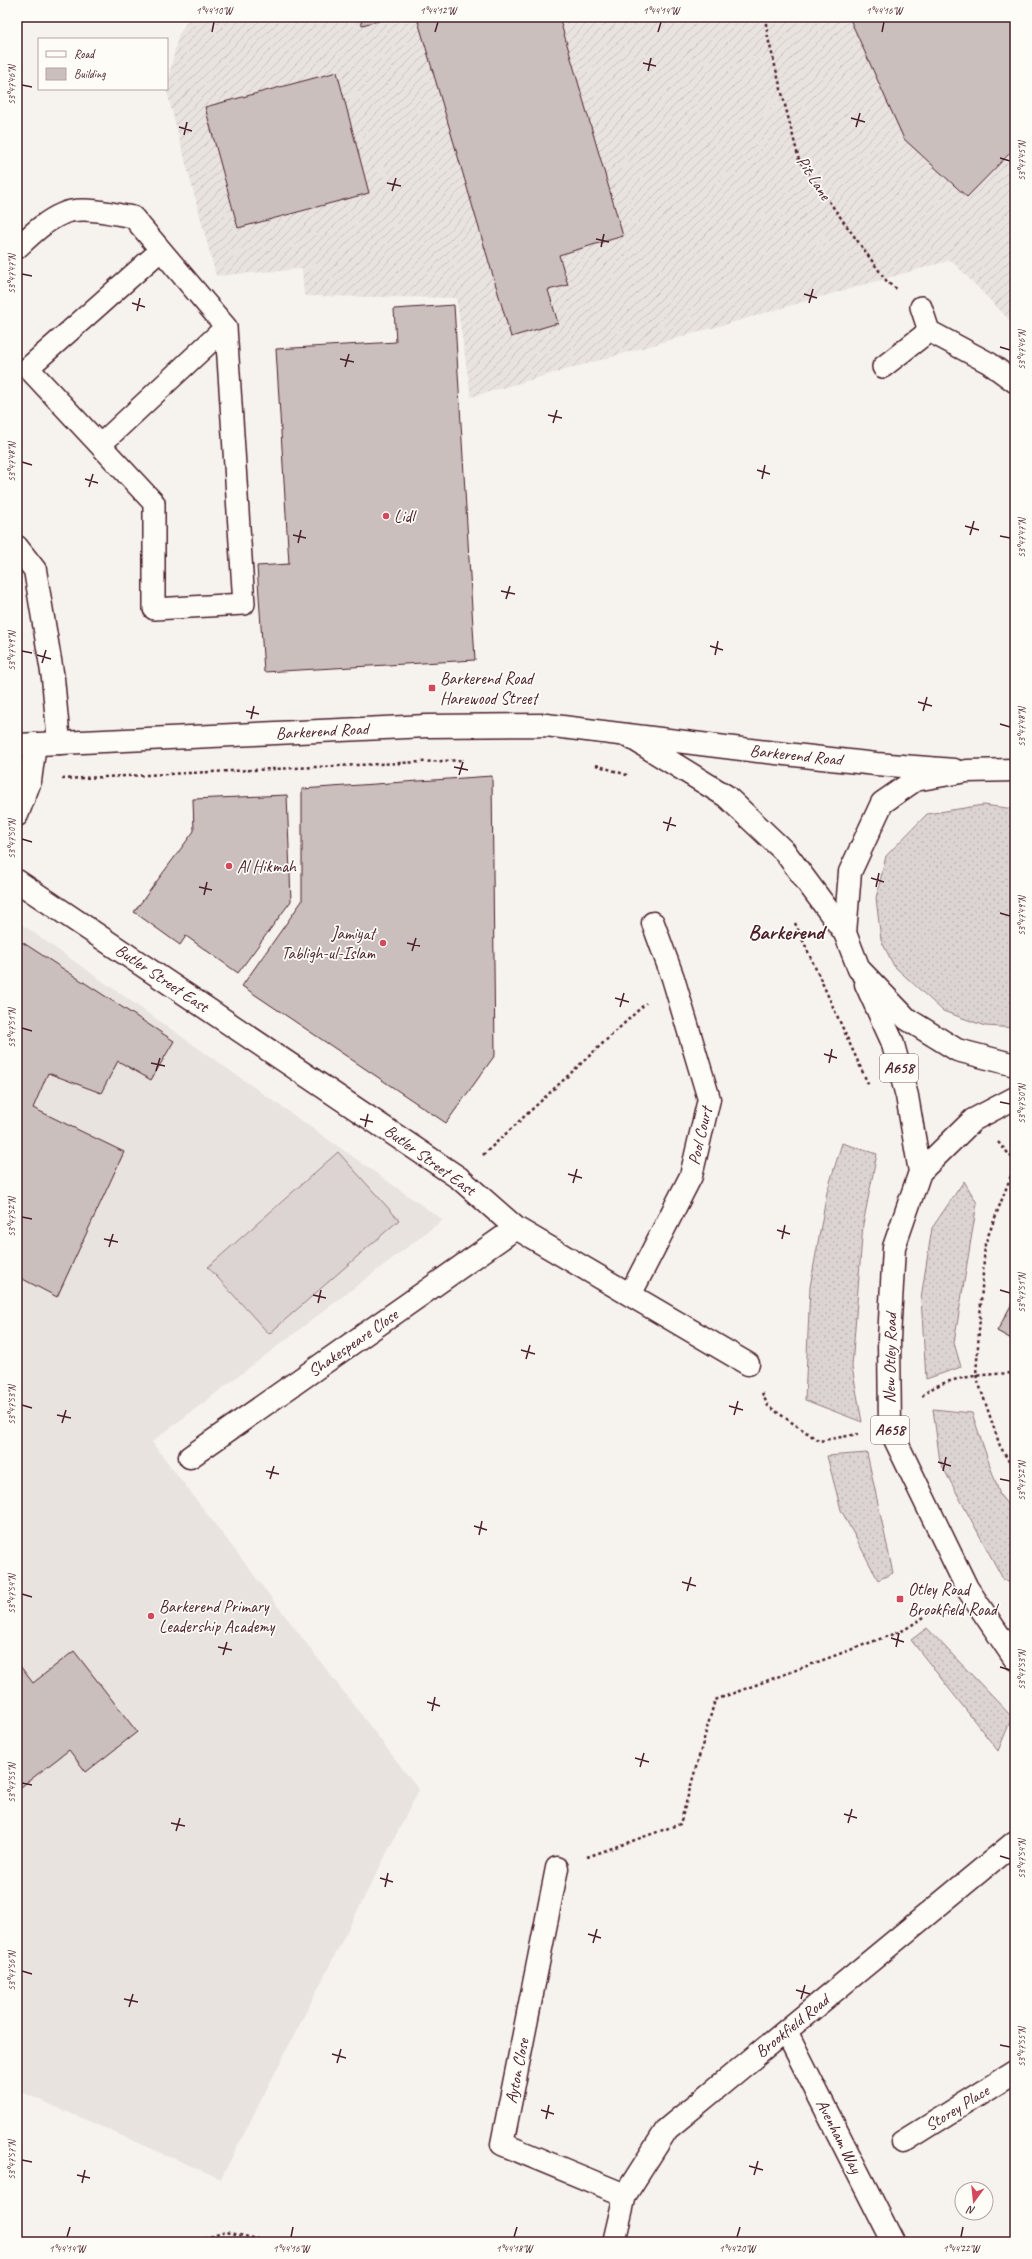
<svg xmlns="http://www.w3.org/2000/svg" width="1032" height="2259" viewBox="0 0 1032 2259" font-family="Caveat,sans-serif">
<defs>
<pattern id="industrial-furrows" width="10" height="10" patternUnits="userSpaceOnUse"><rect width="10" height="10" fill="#e9e3e0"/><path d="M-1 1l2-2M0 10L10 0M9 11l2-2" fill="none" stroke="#c9c2c0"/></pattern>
<pattern id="grass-dots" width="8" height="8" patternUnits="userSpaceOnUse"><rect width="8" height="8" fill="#dcd4d2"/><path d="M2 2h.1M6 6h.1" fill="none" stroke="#beb6b4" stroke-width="1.8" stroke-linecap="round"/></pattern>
</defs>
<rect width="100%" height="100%" fill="#f6f3ef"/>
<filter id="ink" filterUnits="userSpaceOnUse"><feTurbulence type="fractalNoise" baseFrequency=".025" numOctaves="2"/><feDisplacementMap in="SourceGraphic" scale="8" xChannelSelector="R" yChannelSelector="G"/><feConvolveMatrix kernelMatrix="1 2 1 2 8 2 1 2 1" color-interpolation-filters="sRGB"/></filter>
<g filter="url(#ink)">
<path fill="#e9e3e0" d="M17,921L443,1220L152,1442L419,1790L221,2179L17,2090Z"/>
<path fill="url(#industrial-furrows)" d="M190,17H1015V326L951,260L471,397L456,298L304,296L302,269L216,276L166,89L178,36Z"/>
<path fill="url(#grass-dots)" stroke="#937a7e" d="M983,805L1015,809V1028L985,1026L943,1011L894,966L881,940L876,898L886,856L927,814Z
M842,1143L877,1154L863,1224L852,1367L862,1422L805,1400L810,1287L827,1192Z
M964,1181L977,1203L954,1343L961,1367L926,1379L921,1298L932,1228Z
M933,1409L972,1413L1000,1495L1015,1514V1586L1003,1579L940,1462Z
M867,1453L893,1573L878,1580L841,1510L827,1456Z
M927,1628L1012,1717L998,1751L911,1640Z"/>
<path fill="#dcd4d2" stroke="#937a7e" d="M338,1152L399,1220L269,1334L208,1267Z"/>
<path fill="#cbbfbe" stroke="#4a1f2b" d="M360,17H394L362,25Z
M433,17H559L623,236L559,255L568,285L548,290L558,323L511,337L418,21Z
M849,17H1015V148L967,197L904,139Z
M337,72L369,193L238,228L205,107Z
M454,305L475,660L264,672L257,566L289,564L276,349L396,342L394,309Z
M492,776L495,1055L446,1123L242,986L302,901V789Z
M287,795L291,901L238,973L186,936L180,945L134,912L194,831L193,799Z
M22,942L174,1041L151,1080L118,1061L101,1093L48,1073L33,1108L124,1152L57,1297L17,1276V954Z
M1015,1298V1341L997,1331Z
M74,1651L137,1732L86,1772L69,1750L17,1790V1662L33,1683Z"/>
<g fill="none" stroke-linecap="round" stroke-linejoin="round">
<defs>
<path id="lane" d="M17,248C30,236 45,221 62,214C81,205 113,214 133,217L226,327L244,604L154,609V503L28,368L161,250
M929,331L989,363L1015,382
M883,367L929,331L921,307
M100,445L226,327"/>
<path id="street" d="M17,547L35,570L53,678L59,743
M17,815L30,781L35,744
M17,881L459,1178L516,1228L748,1364
M630,1295L691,1176L709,1099L673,978L653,923
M190,1457L516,1228
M557,1868L502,2144L625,2195
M786,2031L893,2242
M903,2142L1015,2072
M614,2242L625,2195L667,2129L1015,1842"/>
<path id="secondary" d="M632,738L726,796L785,852L845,933
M17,745L427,726L546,725L758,751L876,764L954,770"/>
<path id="primary" d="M1015,770L967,771L915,780L882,803L850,872L845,933L859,969L907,1019L957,1050L1015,1065
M866,984L892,1041L907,1096L920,1172
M1015,1098L973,1120L920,1172L894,1247L889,1339L890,1429L967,1588L1015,1659"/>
</defs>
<use href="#lane" stroke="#4a1f2b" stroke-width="24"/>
<use href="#street" stroke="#4a1f2b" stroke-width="25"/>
<use href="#secondary" stroke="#4a1f2b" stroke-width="25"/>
<use href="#primary" stroke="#4a1f2b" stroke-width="25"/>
<path stroke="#4a1f2b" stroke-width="2.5" stroke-dasharray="3 3" stroke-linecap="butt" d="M765,17L768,38L799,160L888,283L897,289
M596,765L627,775
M62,779L464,760
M795,923L869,1086
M998,1142L1015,1161
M483,1155L646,1003
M1015,1165L985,1244L976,1375L1000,1446L1015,1472
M762,1393L768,1406L819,1441L858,1434
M922,1396C942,1376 988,1374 1015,1373
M587,1857L680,1824L715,1700L904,1630L941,1606
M193,2242L226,2232L271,2242"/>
<use href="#lane" stroke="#fdfcf7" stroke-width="21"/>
<use href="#street" stroke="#fdfcf7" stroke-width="22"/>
<use href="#secondary" stroke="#fdfcf7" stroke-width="22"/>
<use href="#primary" stroke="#fdfcf7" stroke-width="22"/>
</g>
</g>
<path fill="none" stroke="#4a1f2b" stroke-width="1.5" d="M212,32L214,22M435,32L438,22M658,32L661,22M882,32L884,22M643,63L656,66M648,71L651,58M22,85L32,87M851,118L865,122M179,127L192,131M856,127L860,113M184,135L187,122M1000,158L1010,161M387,183L401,186M392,191L396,178M596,239L609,242M601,247L604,234M22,274L32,276M804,294L817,298M132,303L145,307M809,303L813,289M137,311L140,298M1000,347L1010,350M340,359L354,362M345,367L349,354M548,415L562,418M553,423L557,410M22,462L32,465M757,470L770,474M85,479L98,483M762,479L765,465M89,487L93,474M965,526L979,530M293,535L306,538M970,535L974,521M1000,536L1010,538M298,543L301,530M501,591L515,594M506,599L510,586M710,646L723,650M22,651L32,653M37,655L51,659M715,655L718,641M42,663L46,650M918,702L932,706M246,711L259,714M923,711L927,697M251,719L254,706M1000,724L1010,727M454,767L468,770M459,775L463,762M663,822L676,826M667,831L671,817M22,839L32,842M871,878L884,882M199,887L212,890M876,887L879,873M204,895L207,882M1000,913L1010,916M407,943L420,946M412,951L416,938M615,998L629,1002M620,1007L624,993M22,1028L32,1031M824,1054L837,1058M151,1063L165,1066M829,1063L832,1049M156,1071L160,1058M1000,1102L1010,1104M360,1119L373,1122M365,1127L368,1114M568,1174L582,1178M573,1183L577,1169M22,1217L32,1219M777,1230L790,1234M104,1239L118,1242M782,1239L785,1225M109,1247L113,1234M1000,1290L1010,1293M313,1295L326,1298M318,1303L321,1290M521,1350L535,1354M526,1359L530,1345M22,1405L32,1408M729,1406L743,1410M57,1415L71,1418M734,1415L738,1401M62,1423L66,1410M938,1462L951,1466M266,1471L279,1474M943,1471L946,1457M270,1479L274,1466M1000,1479L1010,1481M474,1526L487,1530M479,1535L482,1521M682,1582L696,1586M687,1591L691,1577M22,1594L32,1597M891,1638L904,1642M218,1647L232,1650M896,1647L899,1633M223,1655L227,1642M1000,1667L1010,1670M427,1702L440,1706M432,1711L435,1697M635,1758L649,1762M640,1767L644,1753M22,1783L32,1785M844,1814L857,1818M171,1823L185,1826M848,1823L852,1809M176,1831L180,1818M1000,1856L1010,1859M380,1878L393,1882M385,1887L388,1873M588,1934L601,1938M593,1943L597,1929M22,1971L32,1974M796,1990L810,1994M124,1999L138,2002M801,1999L805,1985M129,2007L133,1994M1000,2045L1010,2047M332,2054L346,2058M337,2063L341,2049M541,2110L554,2114M546,2119L549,2105M22,2160L32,2162M749,2166L763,2170M77,2175L90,2178M754,2175L758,2161M82,2183L85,2170M67,2237L70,2227M291,2237L293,2227M514,2237L517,2227M737,2237L740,2227M961,2237L963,2227"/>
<g fill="#d1495b" stroke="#fdfcf7" stroke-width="1.5">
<circle cx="386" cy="516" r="4"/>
<rect x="428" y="684" width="8" height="8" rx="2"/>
<circle cx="229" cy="866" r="4"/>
<circle cx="383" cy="943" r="4"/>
<rect x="896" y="1595" width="8" height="8" rx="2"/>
<circle cx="151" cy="1616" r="4"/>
</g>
<g text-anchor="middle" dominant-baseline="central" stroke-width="3.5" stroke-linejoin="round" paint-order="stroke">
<g fill="#fdfcf7" stroke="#806168" stroke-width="1">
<rect x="880" y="1054" width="38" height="28" rx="3"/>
<rect x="871" y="1416" width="38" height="28" rx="3"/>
</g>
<g font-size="16" font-weight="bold" fill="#4a1f2b">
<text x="899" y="1068">A658</text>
<text x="890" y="1430">A658</text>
</g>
<g font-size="17" fill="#4a1f2b" stroke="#fdfcf7">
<text transform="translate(814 178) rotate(57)">Pit Lane</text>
<text transform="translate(322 731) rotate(-3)">Barkerend Road</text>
<text transform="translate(796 755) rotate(6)">Barkerend Road</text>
<text transform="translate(162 978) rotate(34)">Butler Street East</text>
<text transform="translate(700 1136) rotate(-77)">Pool Court</text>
<text transform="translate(430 1160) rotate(36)">Butler Street East</text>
<text transform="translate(353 1343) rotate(-35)">Shakespeare Close</text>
<text transform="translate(890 1358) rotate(-89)">New Otley Road</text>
<text transform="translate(792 2026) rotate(-39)">Brookfield Road</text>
<text transform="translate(517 2071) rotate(-79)">Ayton Close</text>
<text transform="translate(957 2108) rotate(-32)">Storey Place</text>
<text transform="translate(839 2136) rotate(63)">Avenham Way</text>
</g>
<g font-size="17" fill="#4a1f2b" stroke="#fdfcf7" text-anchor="start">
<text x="394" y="516">Lidl</text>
<text x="440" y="678">Barkerend Road<tspan x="440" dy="20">Harewood Street</tspan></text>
<text x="237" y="866">Al Hikmah</text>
<text x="375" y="933" text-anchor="end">Jamiyat<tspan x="375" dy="20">Tabligh-ul-Islam</tspan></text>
<text x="908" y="1589">Otley Road<tspan x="908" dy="20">Brookfield Road</tspan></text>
<text x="159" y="1606">Barkerend Primary<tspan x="159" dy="20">Leadership Academy</tspan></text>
</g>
<g font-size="21" font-weight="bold" fill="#4a1f2b" stroke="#fdfcf7">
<text x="786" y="932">Barkerend</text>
</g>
</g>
<rect width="1032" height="2259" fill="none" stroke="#fdfcf7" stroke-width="44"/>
<rect x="38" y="38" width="130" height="52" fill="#fdfcf7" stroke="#b5a4a5"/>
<rect x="46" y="51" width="20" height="6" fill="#fdfcf7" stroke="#b5a4a5"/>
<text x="74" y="58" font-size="12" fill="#4a1f2b">Road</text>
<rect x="46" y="68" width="20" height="12" fill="#cbbfbe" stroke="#b5a4a5"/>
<text x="74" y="78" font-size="12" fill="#4a1f2b">Building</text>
<g transform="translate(974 2201) rotate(195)"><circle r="19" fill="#fdfcf7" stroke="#b5a4a5"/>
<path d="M0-3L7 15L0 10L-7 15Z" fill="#d1495b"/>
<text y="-6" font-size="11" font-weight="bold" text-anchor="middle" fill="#4a1f2b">N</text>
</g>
<rect x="22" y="22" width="988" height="2215" fill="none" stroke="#4a1f2b" stroke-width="1.5"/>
<g font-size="10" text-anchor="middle" fill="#4a1f2b">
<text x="214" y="14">1°44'10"W</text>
<text x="438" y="14">1°44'12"W</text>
<text x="661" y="14">1°44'14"W</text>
<text x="884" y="14">1°44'16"W</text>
<text transform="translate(11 85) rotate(-90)" y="4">53°47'46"N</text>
<text transform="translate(1021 161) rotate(-90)" y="4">53°47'45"N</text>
<text transform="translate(11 274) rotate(-90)" y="4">53°47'47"N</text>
<text transform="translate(1021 350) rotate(-90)" y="4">53°47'46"N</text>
<text transform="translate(11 462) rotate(-90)" y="4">53°47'48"N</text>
<text transform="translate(1021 538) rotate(-90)" y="4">53°47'47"N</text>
<text transform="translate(11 651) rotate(-90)" y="4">53°47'49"N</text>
<text transform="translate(1021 727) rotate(-90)" y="4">53°47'48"N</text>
<text transform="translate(11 839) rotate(-90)" y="4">53°47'50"N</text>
<text transform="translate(1021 916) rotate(-90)" y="4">53°47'49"N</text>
<text transform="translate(11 1028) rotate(-90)" y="4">53°47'51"N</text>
<text transform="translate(1021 1104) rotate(-90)" y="4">53°47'50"N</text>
<text transform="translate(11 1217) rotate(-90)" y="4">53°47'52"N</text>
<text transform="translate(1021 1293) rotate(-90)" y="4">53°47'51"N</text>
<text transform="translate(11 1405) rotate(-90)" y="4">53°47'53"N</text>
<text transform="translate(1021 1481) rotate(-90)" y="4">53°47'52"N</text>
<text transform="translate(11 1594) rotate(-90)" y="4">53°47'54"N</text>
<text transform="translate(1021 1670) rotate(-90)" y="4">53°47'53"N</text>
<text transform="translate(11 1783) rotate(-90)" y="4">53°47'55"N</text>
<text transform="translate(1021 1859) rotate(-90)" y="4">53°47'54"N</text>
<text transform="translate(11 1971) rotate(-90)" y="4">53°47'56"N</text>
<text transform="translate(1021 2047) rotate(-90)" y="4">53°47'55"N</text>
<text transform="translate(11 2160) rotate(-90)" y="4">53°47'57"N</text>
<text x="67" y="2252">1°44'14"W</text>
<text x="291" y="2252">1°44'16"W</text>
<text x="514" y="2252">1°44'18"W</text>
<text x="737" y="2252">1°44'20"W</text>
<text x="961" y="2252">1°44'22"W</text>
</g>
</svg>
